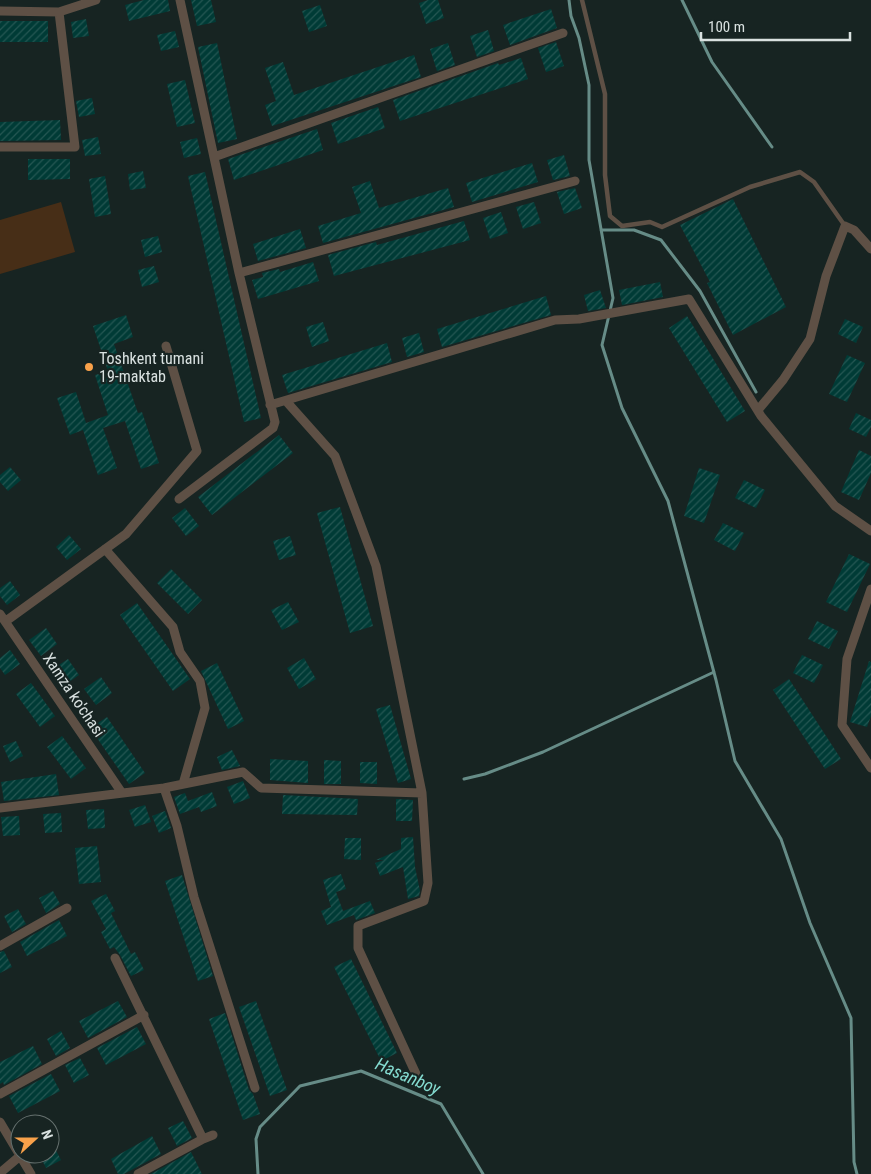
<svg xmlns="http://www.w3.org/2000/svg" width="871" height="1174" viewBox="0 0 871 1174" font-family="'Roboto Condensed',sans-serif">
<defs>
<pattern id="building-hatch" width="6" height="6" patternUnits="userSpaceOnUse" patternTransform="scale(1.25)"><rect width="6" height="6" fill="#003b36"/><path d="M-1 1l2-2M0 6l6-6M5 7l2-2" fill="none" stroke="#255753"/></pattern>
</defs>
<rect width="100%" height="100%" fill="#172422"/>
<path fill="#472e17" d="M61,202L75,252L0,274V220Z"/>
<g fill="none" stroke-linecap="round" stroke-linejoin="round">
<path stroke="#668c87" stroke-width="3" d="M569,0L571,16L579,38L589,85V160L613,298L602,345L622,408L668,501L716,680L735,761L781,839L810,923L851,1018L854,1162L857,1174
M682,0L712,62L772,147
M601,230H634L661,240L700,291L756,392
M464,779L485,774L543,752L714,672
M258,1174L256,1139L260,1127L300,1086L361,1071L441,1104L483,1174"/>
</g>
<path fill="url(#building-hatch)" d="M144,0H168L170,11L129,21L125,5Z
M191,0H211L216,22L197,26Z
M428,0H438L444,18L426,24L419,3Z
M320,5L327,26L309,32L302,11Z
M551,9L557,28L510,45L503,25Z
M86,19L89,36L73,38L71,22Z
M0,21H48V42H0Z
M488,30L494,51L477,57L470,36Z
M175,31L179,47L161,51L157,35Z
M556,42L564,66L546,72L538,48Z
M217,43L237,139L218,143L198,47Z
M448,43L455,65L437,71L430,49Z
M414,55L421,77L272,126L265,105L276,101L265,68L283,62L294,95Z
M521,58L528,79L400,121L393,100L498,63L499,65Z
M185,80L195,123L177,127L167,84Z
M92,98L95,114L79,117L76,101Z
M378,107L385,128L338,144L331,123Z
M60,120L61,140L0,141V122Z
M317,129L323,150L234,180L228,159Z
M98,137L101,154L85,156L82,140Z
M197,138L201,154L184,158L180,142Z
M564,155L570,176L553,180L547,160Z
M28,159H70V179L28,180Z
M532,163L538,182L472,202L466,183Z
M143,171L146,188L130,190L128,174Z
M205,172L261,418L244,422L188,176Z
M105,176L111,214L95,217L89,179Z
M370,181L379,208L448,188L454,207L323,243L318,226L361,213L352,187Z
M575,188L582,208L564,214L557,192Z
M733,199L786,307L733,335L707,283L710,282L680,225Z
M534,202L541,223L523,229L516,207Z
M501,212L508,233L490,239L483,218Z
M464,221L470,240L334,276L328,255L376,242L377,245Z
M300,229L306,248L258,261L253,244Z
M158,236L162,252L145,257L141,240Z
M313,262L319,281L258,299L252,280L263,277L262,273L279,269L280,272Z
M154,266L159,282L142,287L138,270Z
M660,282L663,297L622,305L619,290Z
M600,290L606,308L588,311L584,295Z
M546,296L551,315L442,347L437,329Z
M126,315L133,337L114,344L138,413L142,412L159,463L141,469L125,421L103,428L117,468L98,475L83,430L70,435L57,398L76,392L86,423L108,415L95,375L108,371L93,326Z
M687,316L745,411L727,422L669,328Z
M845,319L863,327L856,343L838,334Z
M323,322L329,341L312,347L306,327Z
M419,333L424,352L407,357L402,338Z
M387,343L392,362L288,393L282,375Z
M847,355L865,363L847,402L829,394Z
M856,413L871,420V427L866,437L849,429Z
M279,435L293,453L212,515L198,497Z
M859,450L871,456V473L859,500L841,492Z
M10,467L21,480L8,491L0,482V475Z
M699,468L720,475L704,523L684,516Z
M744,480L765,490L756,508L735,498Z
M340,507L373,626L350,633L317,513Z
M185,508L199,526L186,536L172,518Z
M723,523L744,533L735,551L714,540Z
M69,535L81,549L67,560L56,547Z
M290,536L296,555L279,560L273,541Z
M849,554L870,564L847,612L826,602Z
M171,569L202,600L188,614L157,583Z
M10,581L20,595L7,605L0,596V588Z
M288,602L299,622L282,630L271,610Z
M137,603L190,679L173,691L120,615Z
M817,621L838,631L829,649L808,639Z
M46,628L57,644L41,656L29,640Z
M10,650L20,664L5,675L0,668V658Z
M802,655L823,665L814,683L793,673Z
M304,658L316,679L299,689L287,668Z
M68,659L79,675L62,687L51,670Z
M869,661L871,662V716L867,727L850,722Z
M217,663L244,721L228,729L201,671Z
M101,677L112,693L96,705L84,689Z
M789,679L841,759L825,769L773,690Z
M31,683L55,716L40,727L16,694Z
M390,705L411,779L398,783L376,709Z
M107,717L145,773L129,784L90,728Z
M62,736L86,768L71,779L47,747Z
M16,741L23,756L10,762L3,746Z
M232,750L240,766L222,770L217,757Z
M270,759L308,761V783L270,780Z
M324,760L341,761V784H324Z
M360,762H377V784L360,783Z
M56,774L59,795L4,801L1,782Z
M243,781L250,798L234,804L227,787Z
M212,792L217,806L201,812L199,807L180,814L174,797L185,793L188,801Z
M283,795L358,799L357,815L282,814Z
M396,799L413,800L412,821H396Z
M145,805L151,822L135,827L129,810Z
M104,809L105,828L88,829L86,810Z
M165,811L171,828L159,833L152,816Z
M61,813L62,832L45,833L43,814Z
M19,816L20,835L3,836L1,817Z
M413,837L415,867L420,891L419,896L408,899L403,867L380,876L375,863L384,860H376L401,849V838Z
M345,838H361V860L344,859Z
M97,846L101,882L79,884L75,848Z
M341,874L346,889L336,892L343,911L370,901L375,913L356,920L354,915L327,925L321,911L331,907L323,880Z
M182,875L213,976L198,981L165,881Z
M53,891L60,904L46,913L39,898Z
M106,894L115,911L111,913L131,954L135,952L144,970L131,976L120,955L114,947L110,949L101,932L106,929L91,901Z
M18,909L26,924L12,932L4,916Z
M59,920L67,936L27,956L20,942Z
M4,951L12,967L0,973V952Z
M351,959L397,1053L381,1061L334,967Z
M118,1001L127,1017L88,1038L79,1021Z
M256,1001L287,1090L270,1096L239,1007Z
M225,1013L249,1090L253,1094L260,1114L243,1120L209,1019Z
M137,1027L146,1044L106,1065L97,1048Z
M61,1031L70,1048L56,1056L47,1039Z
M33,1046L42,1064L4,1085L3,1082L0,1084V1062Z
M80,1058L89,1075L74,1083L65,1065Z
M51,1074L60,1091L18,1113L9,1096Z
M183,1121L192,1138L177,1146L168,1128Z
M152,1136L161,1154L124,1174H118L111,1159Z
M50,1139L61,1160L46,1168L39,1154H50Z
M191,1152L202,1174H151Z"/>
<g fill="none" stroke-linecap="round" stroke-linejoin="round">
<path stroke="#5e5045" stroke-width="4.5" d="M582,0L605,94V175L610,216L622,226L650,222L662,227L750,187L800,172L814,182L845,226"/>
<path stroke="#5e5045" stroke-width="9" d="M0,11L59,12L96,0
M0,147H75L59,12
M214,157L563,33
M239,273L575,181
M286,401L335,456L376,566L422,793L428,883L424,901L358,926V948L416,1074
M270,405L555,320L579,319L689,299L761,416L835,506L871,531
M758,410L783,380L810,339L826,276L845,226L854,230L871,249
M179,499L273,428L275,422L239,273L180,0
M105,549L173,627L180,652L200,681L205,708L183,784
M871,589L847,659L842,725L871,768
M0,614L122,793
M6,621L126,534L197,451L166,346
M164,788L177,826L194,897L255,1088
M0,808L164,788L243,772L261,788L422,793
M0,946L67,908
M115,958L203,1139L213,1135
M0,1094L144,1015
M0,1122L31,1174
M0,1173L20,1156
M138,1174L203,1139"/>
</g>
<circle fill="#f8a14a" stroke="#172422" stroke-width="2" cx="89" cy="367" r="5"/>
<g text-anchor="middle" dominant-baseline="central" stroke-width="4.5" stroke-linejoin="round" paint-order="stroke">
<g font-size="16" fill="#d9e1e0" stroke="#172422" text-anchor="start">
<text x="99" y="358">Toshkent tumani<tspan x="99" dy="18">19-maktab</tspan></text>
</g>
<g font-size="16" fill="#d9e1e0" stroke="#172422">
<text transform="translate(74 695) rotate(56)">Xamza ko'chasi</text>
</g>
<g font-size="18" font-style="italic" fill="#84dbd0" stroke="#172422">
<text transform="translate(408 1076) rotate(23)">Hasanboy</text>
</g>
</g>
<g transform="translate(35 1139) rotate(69)"><circle r="24" fill="#172422" stroke="#65706e"/>
<path d="M0-4L9 19L0 12L-9 19Z" fill="#f8a14a"/>
<text y="-8" font-size="14" font-weight="bold" text-anchor="middle" fill="#d9e1e0">N</text>
</g>
<path d="M701 32v8h149v-8" fill="none" stroke="#d9e1e0" stroke-width="2.5"/>
<text x="708" y="32" font-size="15" fill="#d9e1e0" stroke="#172422" stroke-width="4" paint-order="stroke">100 m</text>
</svg>
